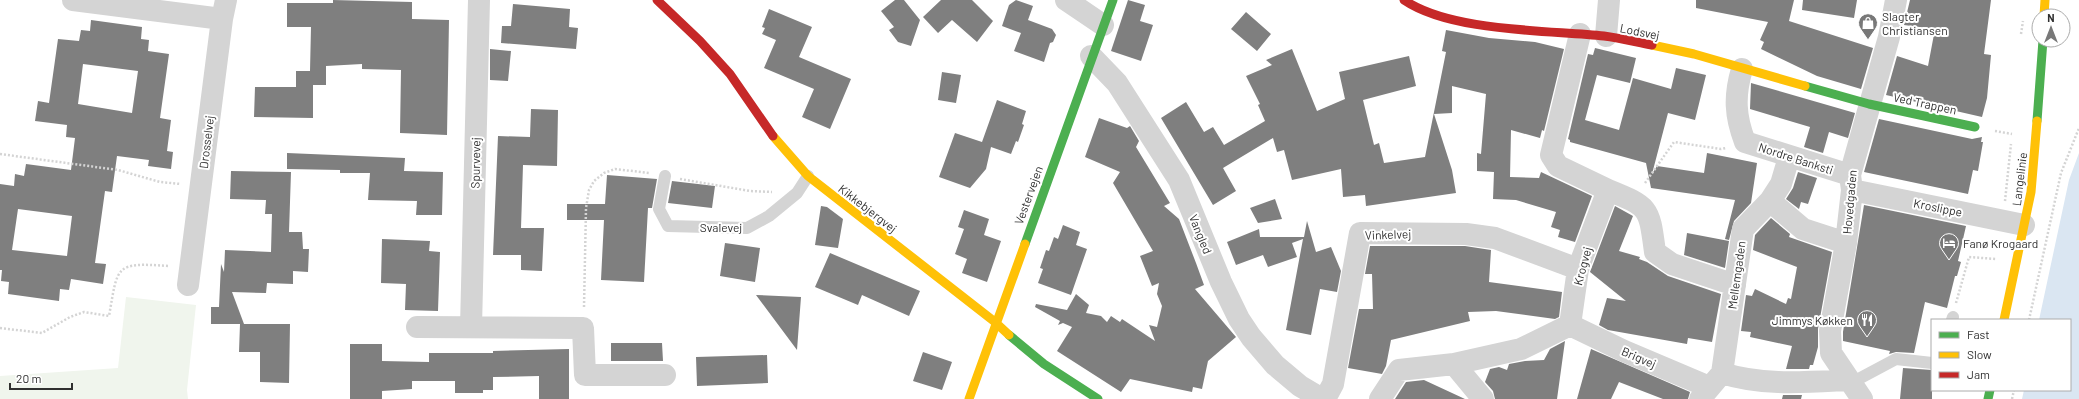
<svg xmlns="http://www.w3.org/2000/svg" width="2079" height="399" viewBox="0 0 2079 399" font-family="Barlow,sans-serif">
<rect width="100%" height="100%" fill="#fff"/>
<path fill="#f0f5ed" d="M126,297L196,305L187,390L188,399H0V376L118,368Z"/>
<path fill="#dae6f2" d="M2079,153V399H2022L2024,390H2070V320H2039L2069,180Z"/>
<path fill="#7f7f7f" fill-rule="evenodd" d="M333,0L412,2V19L449,20L447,135L400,133L401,70L362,69V64L326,66V85H313V118L254,117L255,87H296V71H310L311,27H287V3H333Z
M895,0H904L920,20L911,46L898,42L889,30L894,27L881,11Z
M941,0H972L993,21L977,42L952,20L938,33L923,17Z
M1016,0L1033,6L1028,20L1052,29L1056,35L1053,42L1050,43L1044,62L1014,51L1021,33L1002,26L1009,5Z
M1128,0L1145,5L1140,21L1153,25L1141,61L1111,51Z
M1696,0H1794L1789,21L1873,48L1861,89L1817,76L1761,49L1764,42L1760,40L1768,22L1696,8Z
M1803,0H1857L1854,18L1802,10Z
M1910,0H1991L1984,54L1991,55L1987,98L1982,117L1886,95L1897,56L1928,66L1935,29L1904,25Z
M513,4L570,9L569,27L578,28L576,49L501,43L502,26H511Z
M769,9L812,27L799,57L851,79L830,129L802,117L814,89L764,68L776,40L762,34L765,28L762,27Z
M1246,12L1271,34L1257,51L1231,29Z
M91,20L142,27L141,39L149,40L148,51L169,54L160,118L171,120L167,151L173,152L171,169L148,166L149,160L117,156L112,192L105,191L95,263L106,264L103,284L71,279L69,290L60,289L59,301L8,294L9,282L1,281L2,270H0V184L14,186L15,174L24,176L26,164L71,170L75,138L66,137L67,125L35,121L38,101L49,103L58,39L79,41L81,30L90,31ZM83,64L138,71L132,113L78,104ZM18,209L72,216L67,256L12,250Z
M1446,30L1489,38L1535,42L1564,49L1544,131L1542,130L1540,138L1511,130L1510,177L1539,178L1541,172L1592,196L1575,242L1558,237L1560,230L1551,227L1556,212L1516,200L1493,199L1494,172L1477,171V153L1481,154L1486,94L1452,86V113L1434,114L1452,170L1456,193L1366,206L1365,195L1343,197L1341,169L1292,180L1284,150L1277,152L1273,138L1223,168L1236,191L1213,205L1161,118L1186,102L1204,132L1213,127L1224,145L1265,121L1258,105L1260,104L1246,76L1272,65L1266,60L1292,49L1317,111L1345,99L1339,72L1409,56L1416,86L1363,100L1374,145L1379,143L1384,163L1425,157L1446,52L1442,51Z
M1595,48L1636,58L1630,83L1597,75L1585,120L1619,130L1633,78L1671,89L1676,68L1706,75L1695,120L1668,113L1652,174L1657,166L1704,173L1707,153L1757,163L1751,203L1734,221L1729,240L1725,239L1735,200L1651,188L1646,163L1570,142V140L1568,139L1588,54L1593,55Z
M490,49L511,51L508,81L490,80Z
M942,72L961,75L956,103L938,100Z
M1751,83L1855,113L1848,138L1829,132L1823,153L1807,148L1804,147L1810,127L1750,109Z
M997,100L1026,111L1022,124L1024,125L1018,142L1016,141L1011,154L991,147L986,169L970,188L939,177L955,133L982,142Z
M531,109L558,110L557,166L523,165L521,228H544L542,271L521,270V255H493L498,136L530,137Z
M1099,118L1127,128L1130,126L1139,141L1136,147L1170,203L1164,206L1179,219L1196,263L1204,285L1195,289L1236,337L1208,361L1202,389L1193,387L1192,392L1130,379L1121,392L1057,351L1072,327L1063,323L1058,325L1060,321L1035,307L1036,304L1067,310L1076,294L1089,305L1086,313L1101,316L1107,322L1111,316L1120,322L1122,319L1155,341L1149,325L1157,327L1162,306L1157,294L1159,283L1152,286L1140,256L1153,251L1113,183L1120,172L1085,157Z
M1879,119L1972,139L1982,137L1981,142H1983L1978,171L1973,170L1968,194L1864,172Z
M287,153L405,158L404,171L443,172L442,215H416L417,201L368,200L370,173H340V170L287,169Z
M231,171L291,172L289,232H302L303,249H309L308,272L293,271V284L267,283L266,293L232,292L244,324H211V307H219L221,264L224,272L225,250L271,252L272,214H265L266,200L230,199Z
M1798,172L1817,178L1808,204L1801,202L1799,209L1786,199L1793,188Z
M607,175L657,179L652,208H648L644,282L601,280L604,220H567V204H605Z
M672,181L715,186L712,208L668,203Z
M1275,199L1282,219L1258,223L1250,208Z
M1864,205L1966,226L1958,261L1961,262L1957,276H1955L1947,308L1925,302L1914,353L1896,352L1889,354L1890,351L1843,341V332Z
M821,206L827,207L843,219L838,248L815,245Z
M1615,206L1633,216L1619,251L1640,257L1639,259L1647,262L1668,276L1721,294L1712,342L1688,338L1687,344L1608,330L1599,325L1607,298L1626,301L1590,272Z
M964,210L989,219L984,235L1001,241L987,282L962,273L967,259L955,254L964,229L958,227Z
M1771,218L1790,234L1789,237L1832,252L1818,329V347L1813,365H1810L1809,369H1786L1792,346L1750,337L1751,332L1741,331L1746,295L1752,296L1755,289L1786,304L1788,298L1791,299L1797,267L1753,250L1755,235Z
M1307,221L1316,252L1331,247L1341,271L1337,292L1320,289L1311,335L1286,330L1303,239L1292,243L1297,257L1268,267L1263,255L1236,265L1227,242L1259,229L1260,237H1304Z
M1063,225L1080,232L1076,245L1087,249L1071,295L1038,283L1043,269L1040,268L1046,250L1049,251L1054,237L1058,239Z
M1687,233L1729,241L1725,268L1684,255Z
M382,239L430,241L429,251L440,252L438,311L405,310L406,284L381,283Z
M725,243L760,248L755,282L720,276Z
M1370,246H1465L1491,250L1489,282L1562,292L1559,317L1555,319L1496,311L1468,312L1470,321L1391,340L1386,366L1382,374L1348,368L1359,309H1373L1372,274H1365Z
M830,253L920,291L909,316L862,295L858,305L815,287Z
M756,295L801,297L797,350Z
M240,324H290L289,383L260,382V352H239Z
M1565,341L1557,399H1495L1493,391L1485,382L1490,369L1499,367L1507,370L1509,364L1525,361L1544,360L1550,349Z
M611,343H662L663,361H611Z
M350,344H382V361L429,362V353H493V351L569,349V399H539V376L493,377V390H483V393H455V381H412V389L382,391V399H350Z
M1591,349L1690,392L1688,399H1663L1619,382L1611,399H1577Z
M923,352L952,362L942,390L913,381Z
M767,355L768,383L697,386L696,357Z
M1903,368L1932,370V399H1900Z
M1424,380L1465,399H1395L1406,382Z
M1783,395H1802L1801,399H1782Z"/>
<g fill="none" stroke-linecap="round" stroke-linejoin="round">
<path stroke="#d4d4d4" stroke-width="2.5" stroke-dasharray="2 2" stroke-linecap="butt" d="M2021,34L2023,21
M1995,131L2012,134
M0,154L118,170L160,182L181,184
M680,179L750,191L772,192
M1645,183L1674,142L1721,149L1726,148
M2005,201L2011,144
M1956,303L1969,257L1996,259
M584,307L586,208L589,190L594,181L604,173L615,169L649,173
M2029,320L2061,173L2079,128
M0,328L42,333L70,317L84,312L109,316C118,266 114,262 168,266
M2012,399L2014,390"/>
<path stroke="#d4d4d4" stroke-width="12" d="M665,176L659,209L668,226L747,228L769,216L797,193L808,176
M1952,320L1953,317
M1851,383L1896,359L1932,363"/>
<path stroke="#d4d4d4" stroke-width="22" d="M73,0L222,19
M1066,0L1103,25
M1606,36L1609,0
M1091,56L1117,83L1179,180L1221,282L1239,319L1251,337L1275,365L1300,386L1322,399
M1742,69C1734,96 1735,116 1745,142L1850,175
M1608,190C1650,207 1649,207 1655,252L1672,264L1735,285
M1852,190L2024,225
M1770,201L1803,229L1846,243
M188,285L222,19L226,0
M1570,325L1624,351L1709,387
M417,327L583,328L585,375H665
M471,327L479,0
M1454,364L1483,399
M1722,373C1762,386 1807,382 1849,380
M1325,399L1333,384L1360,233L1466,234L1495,238L1578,269
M1380,399L1399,370L1454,364L1521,349L1570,325L1578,269L1608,190L1558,166L1551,155L1580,34
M1700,399L1722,373L1743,229L1770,201L1781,184L1789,157
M1862,399L1831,353L1830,331L1846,243L1852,190L1850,175L1889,37L1896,0"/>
<path stroke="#4caf50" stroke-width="9" d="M1805,86L1869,104L1975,127
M2037,121L2043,40
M1025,244L1113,0
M1009,335L1044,364L1098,399
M1988,399L1990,390"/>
<path stroke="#ffc107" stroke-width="9" d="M2044,16L2045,0
M1652,45L1694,54L1805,86
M773,136L808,176L995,322L1009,335
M2004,320L2031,192L2037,121
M969,399L1025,244"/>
<path stroke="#c62828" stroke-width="9" d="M657,0L700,41L730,74L773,136
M1404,0C1451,32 1547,30 1604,36C1620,38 1636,42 1652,45"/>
</g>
<defs>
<symbol id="shop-pin" viewBox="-11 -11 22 30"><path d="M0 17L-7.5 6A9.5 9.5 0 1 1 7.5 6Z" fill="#787878" stroke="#fff"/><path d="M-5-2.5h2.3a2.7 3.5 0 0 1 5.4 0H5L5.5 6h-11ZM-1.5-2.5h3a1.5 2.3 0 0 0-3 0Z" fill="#fff"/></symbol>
<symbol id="hotel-pin" viewBox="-11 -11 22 30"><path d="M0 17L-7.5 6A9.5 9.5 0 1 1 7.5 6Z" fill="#787878" stroke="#fff"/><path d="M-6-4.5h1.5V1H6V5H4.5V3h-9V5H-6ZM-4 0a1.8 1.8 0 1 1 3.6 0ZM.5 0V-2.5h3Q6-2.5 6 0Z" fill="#fff"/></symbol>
<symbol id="restaurant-pin" viewBox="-11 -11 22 30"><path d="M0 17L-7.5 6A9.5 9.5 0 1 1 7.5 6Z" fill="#787878" stroke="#fff"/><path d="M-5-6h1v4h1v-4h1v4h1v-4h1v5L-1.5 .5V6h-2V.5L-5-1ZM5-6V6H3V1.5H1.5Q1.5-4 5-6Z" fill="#fff"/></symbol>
</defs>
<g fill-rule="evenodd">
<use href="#shop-pin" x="1857" y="12" width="22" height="30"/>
<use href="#hotel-pin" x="1938" y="232" width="22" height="30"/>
<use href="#restaurant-pin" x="1856" y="309" width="22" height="30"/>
</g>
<g text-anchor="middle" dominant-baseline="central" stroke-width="4" stroke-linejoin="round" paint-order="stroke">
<g font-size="12" fill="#303030" stroke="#fff" text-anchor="start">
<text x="1882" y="16">Slagter<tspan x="1882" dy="14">Christiansen</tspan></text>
<text x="1963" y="243">Fanø Krogaard</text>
<text x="1853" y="320" text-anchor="end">Jimmys Køkken</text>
</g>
<g font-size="12" fill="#303030" stroke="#fff">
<text transform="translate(1640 31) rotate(11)">Lodsvej</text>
<text transform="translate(1925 103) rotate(12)">Ved Trappen</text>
<text transform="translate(206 142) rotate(-83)">Drosselvej</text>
<text transform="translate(1796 158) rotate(18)">Nordre Banksti</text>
<text transform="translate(475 163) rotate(-89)">Spurvevej</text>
<text transform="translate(2019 179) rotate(-83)">Langelinie</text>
<text transform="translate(1028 195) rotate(-70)">Vestervejen</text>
<text transform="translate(1849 202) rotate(-85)">Hovedgaden</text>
<text transform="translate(1938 207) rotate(11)">Kroslippe</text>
<text transform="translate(868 208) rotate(38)">Kikkebjergvej</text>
<text x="721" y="227">Svalevej</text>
<text transform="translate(1201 234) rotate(68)">Vangled</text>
<text transform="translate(1388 234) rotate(-2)">Vinkelvej</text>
<text transform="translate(1582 266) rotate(-75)">Krogvej</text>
<text transform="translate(1736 275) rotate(-82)">Mellemgaden</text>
<text transform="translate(1639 357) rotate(23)">Brigvej</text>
</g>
</g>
<rect x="1931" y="319" width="140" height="72" fill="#ffffff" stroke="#acacac"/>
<rect x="1939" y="332" width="20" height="6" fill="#4caf50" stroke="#acacac"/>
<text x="1967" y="339" font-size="12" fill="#303030">Fast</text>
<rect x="1939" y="352" width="20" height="6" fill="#ffc107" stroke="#acacac"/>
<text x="1967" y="359" font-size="12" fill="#303030">Slow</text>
<rect x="1939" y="372" width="20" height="6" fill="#c62828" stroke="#acacac"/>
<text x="1967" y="379" font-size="12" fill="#303030">Jam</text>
<g transform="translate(2051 28)"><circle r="19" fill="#ffffff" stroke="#acacac"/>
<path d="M0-3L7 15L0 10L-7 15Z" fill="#787878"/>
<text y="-6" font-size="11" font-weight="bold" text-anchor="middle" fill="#303030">N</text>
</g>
<path d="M10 383v6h62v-6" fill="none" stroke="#303030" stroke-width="2"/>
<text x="16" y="383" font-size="12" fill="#303030" stroke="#ffffff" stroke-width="3" paint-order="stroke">20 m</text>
</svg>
